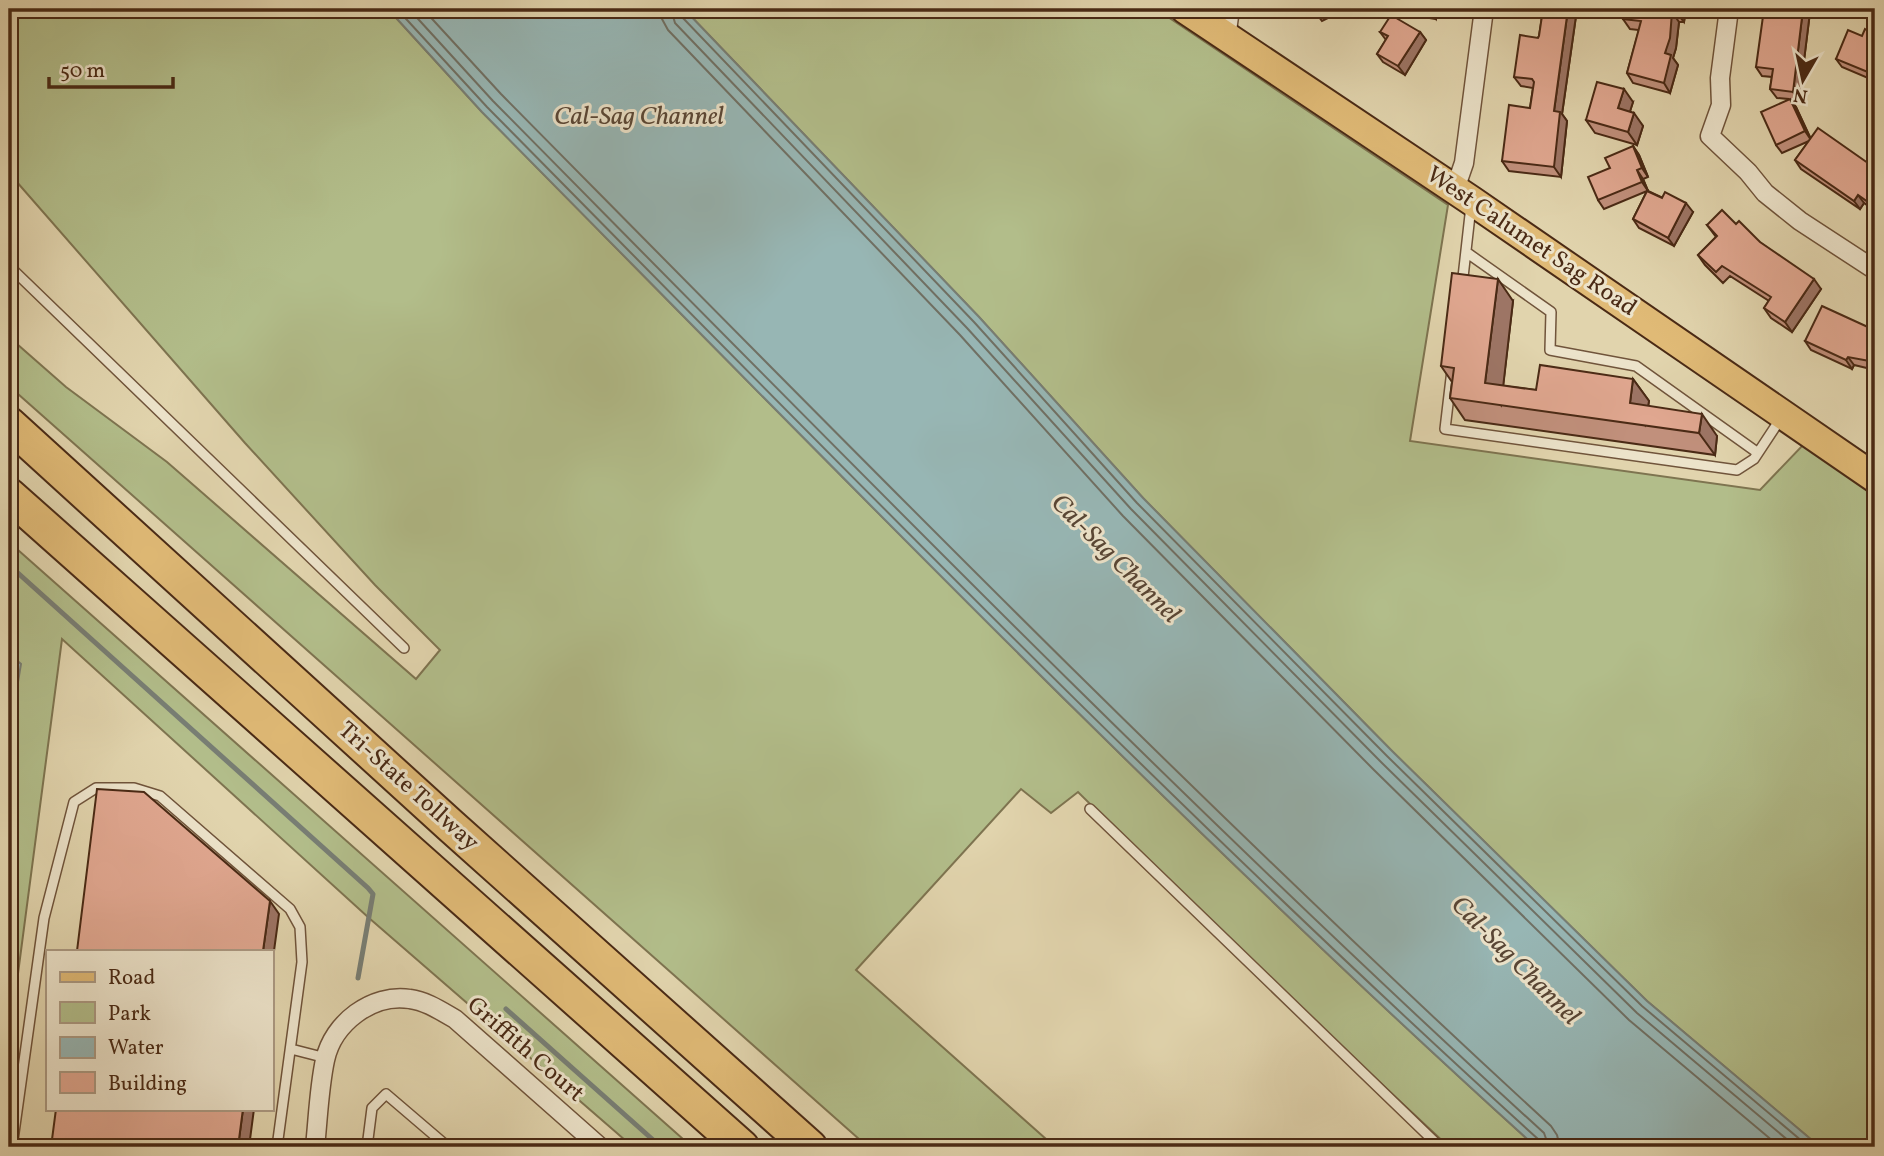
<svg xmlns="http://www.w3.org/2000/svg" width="1884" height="1156" viewBox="0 0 1884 1156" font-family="Vollkorn,serif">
<rect width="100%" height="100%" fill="#e1d4ad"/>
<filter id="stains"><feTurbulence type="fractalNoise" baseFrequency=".00286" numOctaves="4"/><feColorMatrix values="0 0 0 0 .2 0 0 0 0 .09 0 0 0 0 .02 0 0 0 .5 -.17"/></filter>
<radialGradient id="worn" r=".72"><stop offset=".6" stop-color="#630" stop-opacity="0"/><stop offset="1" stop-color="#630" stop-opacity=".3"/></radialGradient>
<path fill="#b2bd8a" stroke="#7e7450" stroke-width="2" d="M9,9H388L482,112C828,462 1171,817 1536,1147H1449L1256,967L1078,792L1051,813L1021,789L856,970L1055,1147H868L9,386V337L66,387L167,462L416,679L440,650L375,585L245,443L9,173Z
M684,9H1156L1448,205L1410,441L1760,490L1803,445L1875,494V1147H1820L1647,1001L1392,751L1143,498L979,317Z
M9,542L692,1147H633L369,918L62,639L9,1042Z"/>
<path fill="#97b6b4" stroke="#787e74" stroke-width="2" d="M388,9H684L979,317L1143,498L1392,751L1647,1001L1820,1147H1536C1171,817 828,462 482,112Z
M9,654L21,664L9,736Z"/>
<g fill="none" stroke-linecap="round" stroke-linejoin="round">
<path stroke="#707064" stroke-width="2" d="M397,9L487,107C832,456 1174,809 1538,1139L1540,1147
M409,9L493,101C838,450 1181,802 1544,1133L1549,1147
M423,9L501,94C846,443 1189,794 1551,1126L1557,1135L1560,1147
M660,9L662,19L668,30L960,335L1123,516L1373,769L1629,1020L1780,1147
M671,9L675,23L967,328L1131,509L1381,762L1637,1013L1796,1147
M680,9L682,17L974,322L1137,503L1387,756L1642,1006L1809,1147"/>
<path stroke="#787e74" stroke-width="5" d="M9,565L368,888L373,894L358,978
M506,1009L661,1147"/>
<defs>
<path id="lane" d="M1466,252L1551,312L1550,350L1636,366L1758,453
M9,266L404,648
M1462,286L1471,206
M1452,370L1445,429L1737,470L1754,459L1781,418
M1090,809L1440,1147
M291,1049L326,1058
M12,1147L44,918L74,802L96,788H134L160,796L290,909L300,927L302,962L277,1147
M367,1147L372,1108L386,1094L448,1147"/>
<path id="street" d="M1729,9L1720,78L1721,105L1710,136L1748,172L1765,193L1800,221L1875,270
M1226,38L1230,9
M1455,189L1464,163L1484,9
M315,1147C318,1119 319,1088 325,1060C333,1023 372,993 410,999C426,1001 441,1011 455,1019L600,1147"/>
<path id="primary" d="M1185,9L1472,201L1875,478"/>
<path id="highway" d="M9,424L451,826L810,1147
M9,495L742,1147"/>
</defs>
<use href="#lane" stroke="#70543b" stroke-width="12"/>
<use href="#street" stroke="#70543b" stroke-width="21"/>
<use href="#primary" stroke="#4a2a15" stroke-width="32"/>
<use href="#highway" stroke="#4a2a15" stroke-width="37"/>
<use href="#lane" stroke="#ece3ca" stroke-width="9"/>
<use href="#street" stroke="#ece3ca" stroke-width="18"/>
<use href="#primary" stroke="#e0ba76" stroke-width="28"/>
<use href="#highway" stroke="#e0ba76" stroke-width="33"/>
</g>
<path fill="#c1907c" stroke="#4a2a15" stroke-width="2" d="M1313,9H1346L1322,21Z
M1407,9H1438L1436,19L1412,15Z
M1524,9H1582V10L1577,9L1562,114L1567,121L1561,177L1509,171L1502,161L1530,108L1533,88L1521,86L1514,77L1539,36L1542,17L1528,15Z
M1686,9L1684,22H1679L1676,48L1673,58L1678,65L1670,93L1633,83L1627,73L1639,30L1630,29L1623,19Z
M1810,12L1799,101L1790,100L1796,107L1811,139L1875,168V211L1864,203L1860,209L1801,169L1795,160L1809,141L1782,153L1776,145L1788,99L1777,98L1770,89L1772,77L1762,76L1756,67Z
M1380,32H1420L1426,40L1405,75L1383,62L1377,54L1386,40Z
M1875,35V81L1842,67L1836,59L1862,36Z
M1633,102L1630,111L1643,126L1637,145L1595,133L1586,120Z
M1633,146L1639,155L1648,177L1643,179L1648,191L1693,212L1674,246L1639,228L1633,219L1647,191L1604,209L1598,200L1610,168Z
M1736,224L1821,289L1792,332L1771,318L1764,308L1769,301L1730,276L1723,283L1705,265L1698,255L1716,237L1707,225Z
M1513,301L1503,386L1536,390L1633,379L1649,401L1648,406L1717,436L1715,455L1465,420L1450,398L1452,382L1441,366Z
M1875,314V370L1854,365L1852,369L1811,350L1805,341L1870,328Z"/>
<path fill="#9d7565" stroke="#4a2a15" stroke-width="2" d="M1430,9H1438L1436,19L1430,10Z
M1568,9H1577L1562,114L1567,121L1561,177L1554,167V111Z
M1678,9H1686L1684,22L1677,13Z
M1803,9H1807L1810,12L1799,101L1793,92Z
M1672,12L1679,22L1676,48L1673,58L1678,65L1670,93L1664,83L1665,53Z
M1420,32L1426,40L1405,75L1398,66Z
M1624,89L1633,102L1627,121L1618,108Z
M1790,99L1796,107L1811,140L1805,131Z
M1634,113L1643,126L1637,145L1628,132Z
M1633,146L1639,155L1648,177L1642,168Z
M1637,170L1643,179L1648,191L1642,182Z
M1858,195L1864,203L1860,209L1854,201Z
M1686,203L1693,212L1674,246L1668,238Z
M1498,279L1513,301L1501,405L1485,383Z
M1814,279L1821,289L1792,332L1785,322Z
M1848,357L1854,365L1852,369L1846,360Z
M1633,379L1649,401L1645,425L1630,403Z
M1702,414L1717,436L1715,455L1699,433Z
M270,901L279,914L271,973V951H263Z
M243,1109H254L249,1147H238Z"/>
<path fill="#e0a790" stroke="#4a2a15" stroke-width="2" d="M1543,9H1568L1554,111L1560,112L1554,167L1502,161L1509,105L1530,108L1534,82L1532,79L1514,77L1520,35L1538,38L1539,36Z
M1624,9H1678L1677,13L1672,12L1670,38L1665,53L1671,55L1664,83L1627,73L1641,21L1623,19Z
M1764,9H1803L1793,92L1770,89L1773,69L1756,67Z
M1391,15L1420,32L1398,66L1377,54L1388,36L1380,32Z
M1865,29L1875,35V75L1836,59L1848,30L1862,36Z
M1597,82L1624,89L1618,108L1634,113L1628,132L1586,120Z
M1790,99L1805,131L1776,145L1761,112Z
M1818,128L1875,168V207L1858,195L1854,201L1795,160Z
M1633,146L1642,168L1637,170L1642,182L1598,200L1588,177L1610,168L1605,158Z
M1647,191L1662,198L1665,192L1686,203L1668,238L1633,219Z
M1722,210L1736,224L1739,221L1760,242L1814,279L1785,322L1764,308L1771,297L1722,266L1716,272L1698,255L1717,236L1707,225Z
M1452,273L1498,279L1485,383L1536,390L1540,365L1633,379L1630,403L1702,414L1699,433L1450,398L1454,368L1441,366Z
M1822,306L1870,328L1873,313L1875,314V362L1848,357L1846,360L1805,341Z
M97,789L144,792L270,901L263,951H77Z
M56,1109H243L238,1147H51Z"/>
<g text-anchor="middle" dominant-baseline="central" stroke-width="6" stroke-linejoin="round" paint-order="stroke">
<g font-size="24" fill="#4a2a15" stroke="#ece3ca">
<text transform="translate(1531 242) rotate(34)">West Calumet Sag Road</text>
<text transform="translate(408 787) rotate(42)">Tri-State Tollway</text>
<text transform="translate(525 1050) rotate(41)">Griffith Court</text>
</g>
<g font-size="26" font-style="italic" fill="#594635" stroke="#ece3ca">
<text x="639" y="117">Cal-Sag Channel</text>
<text transform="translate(1115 559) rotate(45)">Cal-Sag Channel</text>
<text transform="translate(1515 961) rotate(45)">Cal-Sag Channel</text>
</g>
</g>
<rect width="1884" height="1156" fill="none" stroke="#e1d4ad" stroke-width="35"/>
<rect x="10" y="10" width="1863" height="1135" fill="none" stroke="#4a2a15" stroke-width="3.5"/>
<rect x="18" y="18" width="1849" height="1121" fill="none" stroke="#4a2a15" stroke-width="2"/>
<rect x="46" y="950" width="228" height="161" fill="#ece3ca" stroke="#ab9982" stroke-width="2"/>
<rect x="60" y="972" width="35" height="10" fill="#e0ba76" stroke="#ab9982" stroke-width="2"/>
<text x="108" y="984" font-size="21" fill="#4a2a15">Road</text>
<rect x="60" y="1002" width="35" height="21" fill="#b2bd8a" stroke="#ab9982" stroke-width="2"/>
<text x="108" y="1020" font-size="21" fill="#4a2a15">Park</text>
<rect x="60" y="1037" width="35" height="21" fill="#97b6b4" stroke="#ab9982" stroke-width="2"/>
<text x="108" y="1054" font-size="21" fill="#4a2a15">Water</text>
<rect x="60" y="1072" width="35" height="21" fill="#e0a790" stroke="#ab9982" stroke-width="2"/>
<text x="108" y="1090" font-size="21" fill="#4a2a15">Building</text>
<g transform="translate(1803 80) rotate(189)" stroke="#ece3ca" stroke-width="5" paint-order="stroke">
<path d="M0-5L12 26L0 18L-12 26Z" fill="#4a2a15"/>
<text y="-10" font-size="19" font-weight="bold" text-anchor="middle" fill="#4a2a15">N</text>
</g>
<path d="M49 77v10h124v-10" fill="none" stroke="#4a2a15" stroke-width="3.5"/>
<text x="60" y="77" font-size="21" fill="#4a2a15" stroke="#ece3ca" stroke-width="5" paint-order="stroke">50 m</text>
<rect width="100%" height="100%" filter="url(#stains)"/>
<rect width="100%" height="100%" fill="url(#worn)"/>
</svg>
